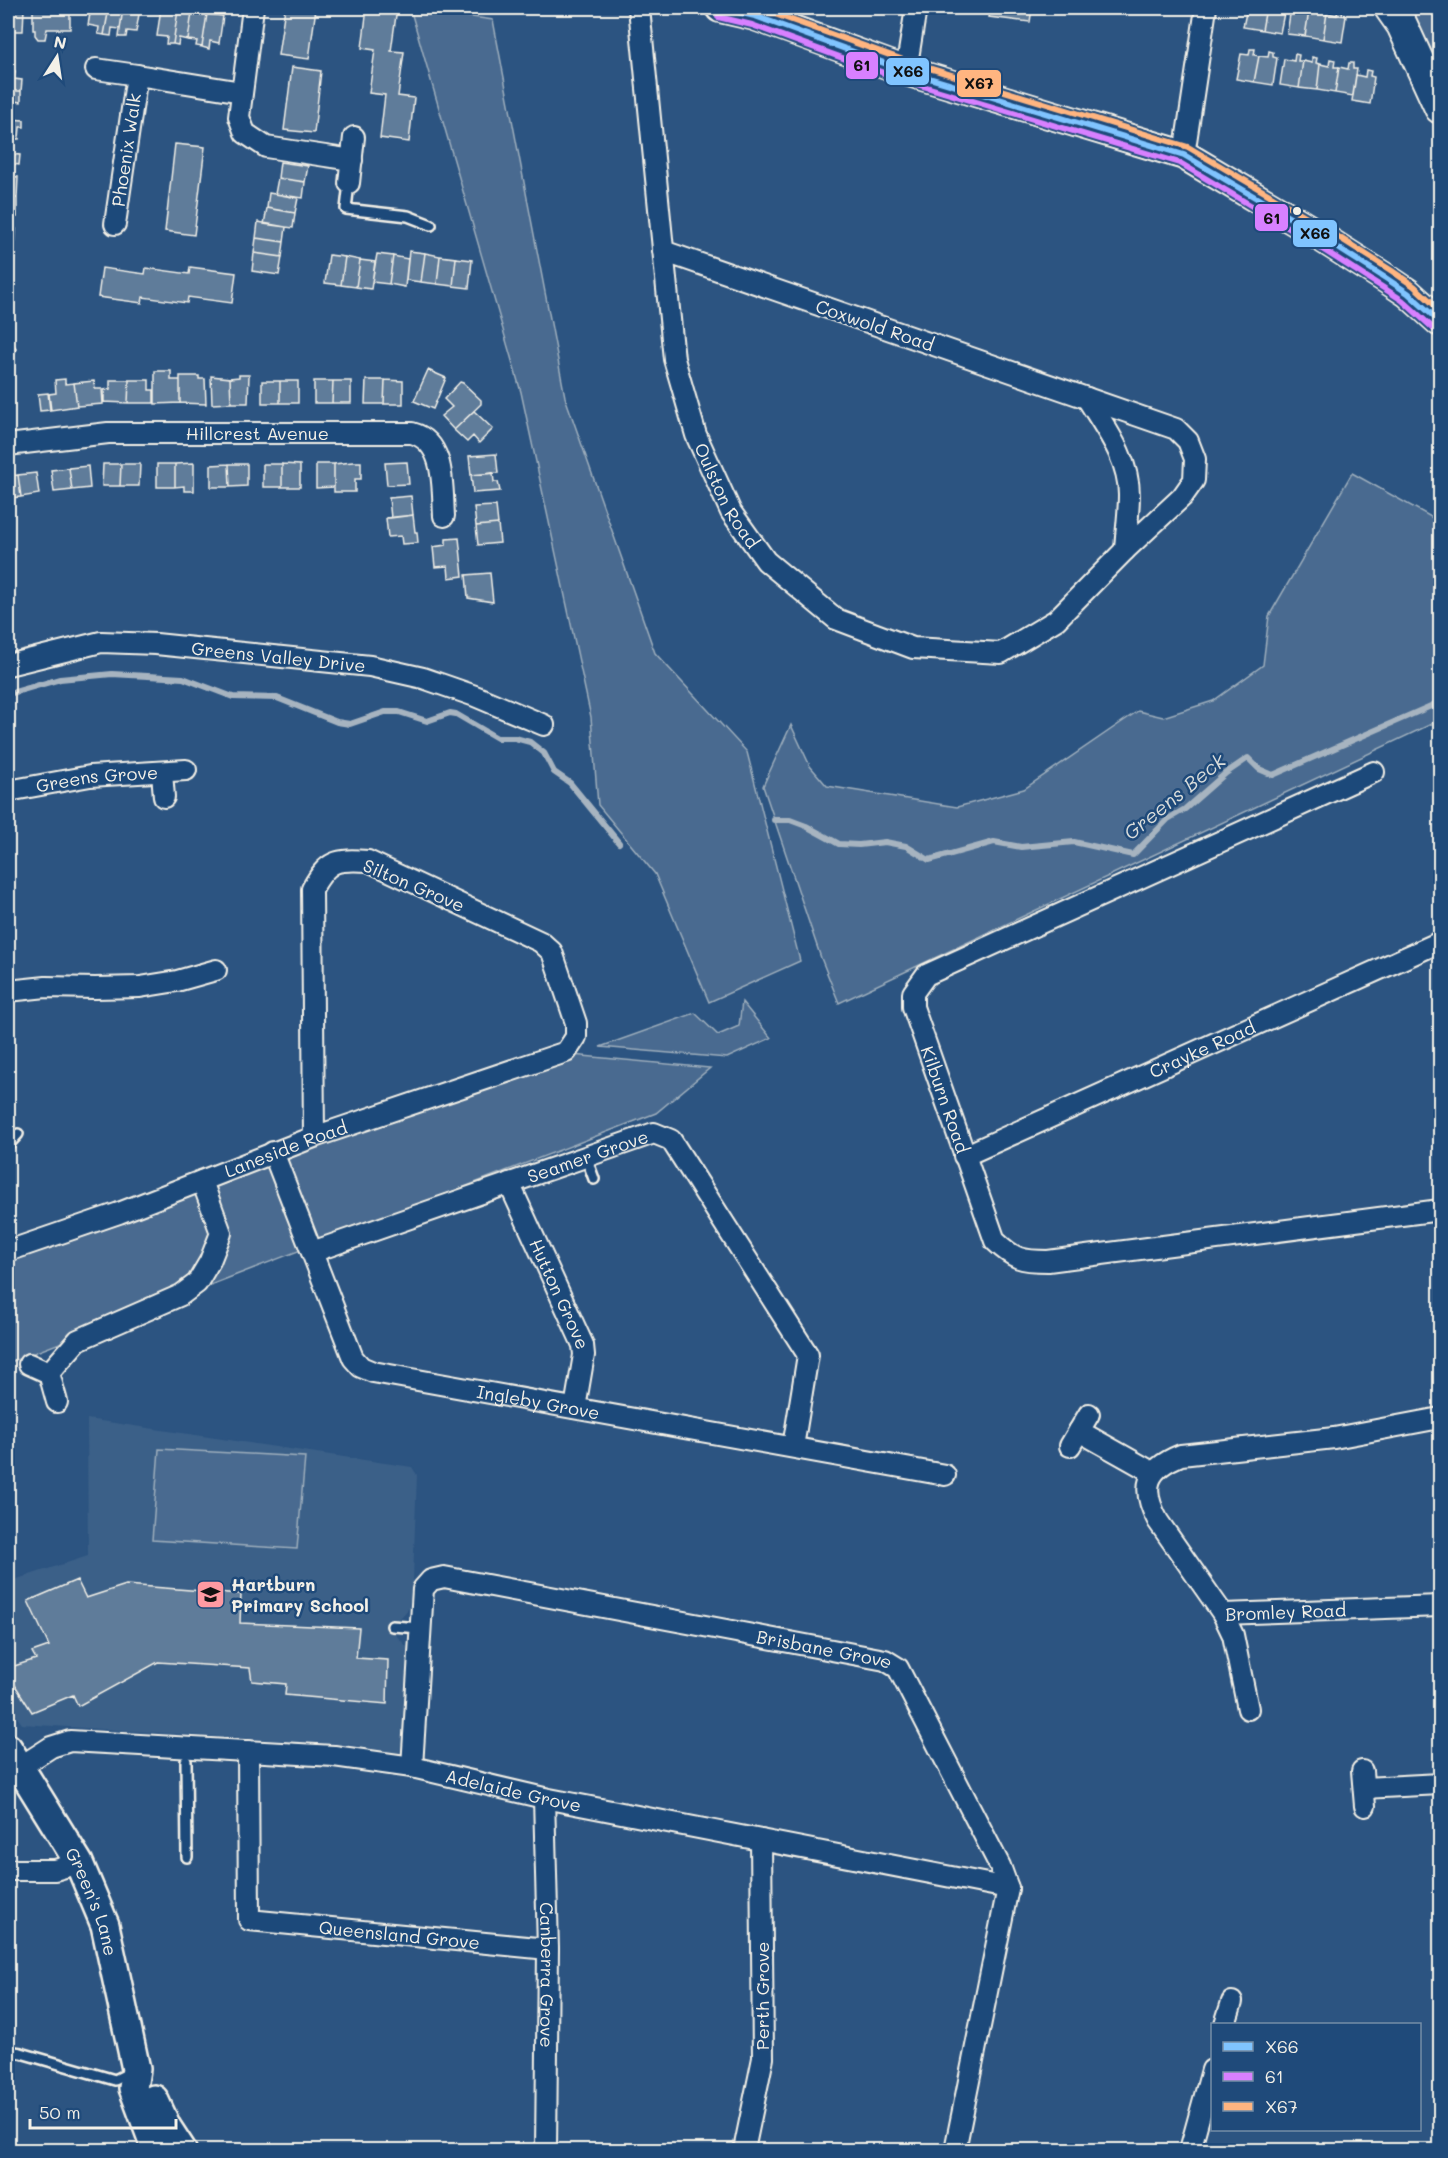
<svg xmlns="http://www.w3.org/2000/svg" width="1448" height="2158" viewBox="0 0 1448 2158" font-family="Mali,sans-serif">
<rect width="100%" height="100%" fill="#2c5481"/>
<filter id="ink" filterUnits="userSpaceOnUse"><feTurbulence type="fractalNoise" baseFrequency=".0167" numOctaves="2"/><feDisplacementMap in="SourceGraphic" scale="12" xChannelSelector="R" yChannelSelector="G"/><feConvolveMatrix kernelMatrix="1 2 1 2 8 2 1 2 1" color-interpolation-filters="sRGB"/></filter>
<g filter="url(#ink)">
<path fill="#3b6088" d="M87,1419L412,1467L417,1475L412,1605L390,1629L410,1650L405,1755L351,1745L22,1724L8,1704V1582L88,1556Z"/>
<path fill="#496b90" stroke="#9eaebc" stroke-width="1.5" d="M410,8L493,20L565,397L655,653L747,752L800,961L709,1002L655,874L598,805L591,717L521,392Z
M1394,8H1440V60Z
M1352,473L1440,522V720L839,1003L821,958L763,786L791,725L810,766L827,786L957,807L1024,789L1138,711L1163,717L1213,701L1263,665L1269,616Z
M742,1002L771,1038L727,1058L600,1047L695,1013L718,1035L739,1026Z
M572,1055L710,1068L656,1113L8,1363V1252Z
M159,1449L305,1457L297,1549L152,1540Z"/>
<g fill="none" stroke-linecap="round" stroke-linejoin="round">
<path stroke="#a7b4c0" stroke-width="6" d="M8,694L60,679L112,674L183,678L233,697L277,698L337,722L350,724L385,712H399L427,721L450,713L456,714L497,738H515L530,742L544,753L554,772L570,783L619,843
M774,820H790L806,826L839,844L859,845L885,842L906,846L929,860L994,842L1021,847L1074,842L1133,855L1168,819L1185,809L1226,773L1248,758L1259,769L1273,775L1440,702"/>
</g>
<path fill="#5e7b9a" stroke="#f4f1e8" stroke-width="1.5" d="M8,8H24L23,31H8Z
M33,8H70V29H47L45,39H38L35,35V30H33Z
M91,8H109L104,35L98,34L99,27L88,25Z
M109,8H123L120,29L112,28L111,36L104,35Z
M123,8H140L136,32L127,31L126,37H119Z
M161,8L178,10L173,44H166L167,37L157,36Z
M285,8H316L309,59L278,55Z
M367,8H397L391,51L404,52L398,96L414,98L409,142L380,138L385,95L369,93L375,50L362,48Z
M991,8H1032L1030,22L989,17Z
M1247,8H1266L1262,30L1243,27Z
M1266,8H1285L1280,33L1262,30Z
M1291,8L1300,10L1301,8H1305V10L1309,11L1305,36L1287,34Z
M1319,8H1324L1323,13H1327L1323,39L1305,36L1309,11L1319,12Z
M1338,8L1343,9L1342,15L1346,16L1342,42L1323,39L1327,13L1337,15Z
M178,10L192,12L188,40L179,38L178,45L173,44Z
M192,12L207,14L202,47L196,46L197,41L188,40Z
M207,14L223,16L219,43L210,41L209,49L202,47Z
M1250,49H1255L1254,55L1259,56L1254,82L1236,79L1241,54L1249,55Z
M1269,51L1273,52V57L1277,58L1273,85L1254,82L1259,56L1268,57Z
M1295,54L1299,55L1298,61H1303L1299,88L1280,85L1284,59L1294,61Z
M1312,57L1317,58L1316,63L1320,64L1317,90L1299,88L1303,61L1312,63Z
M1330,59L1335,60L1334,67H1339L1335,93L1317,90L1320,64L1329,66Z
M1349,63H1353V69H1357L1353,96L1335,93L1339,67L1348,69Z
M292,67L321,71L314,133L284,130Z
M1366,70L1371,71L1370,76L1374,77L1370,104L1352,101L1356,75L1365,77Z
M8,71H15L14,79L22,80L21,91H8Z
M8,91H21V102L14,101L13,110H8Z
M9,119L24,120V127H20L19,139H11L10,146H8Z
M175,144L205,147L194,235L165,231Z
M8,146H10V154L20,155L19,165L13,164V171L8,170Z
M280,162L308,166L305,182L278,178Z
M8,176L18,177L17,198H8Z
M278,178L305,182L303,198L275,194Z
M269,193L298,198L295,213L267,208Z
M8,198H17V217H8Z
M267,208L295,213L293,228L264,224Z
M258,222L286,227L284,242L256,238Z
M8,228L16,229L15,250L8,249Z
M256,238L284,242L282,257L254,253Z
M8,249L15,250L14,267H8Z
M409,251L425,253L421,282L406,280Z
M254,253L282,257L279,275L252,271Z
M425,253L440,256L437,284L421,282Z
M377,254L393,256L389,284L372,282Z
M329,255L345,257L341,285L325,283Z
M393,256L408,259L405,287L389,284Z
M440,256L456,258L453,286L437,284Z
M345,257L360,260L356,287L341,285Z
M456,258L472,260L469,288L453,286Z
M360,260L375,262L371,289L356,287Z
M190,267L236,273L232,303L188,297L187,303L143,297L142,303L98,297L102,268L145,274L146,268L189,274Z
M8,274H11L10,304H8Z
M8,345H14L16,349L13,357L8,356Z
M428,370L446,378L433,409L414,401Z
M155,371H171V380H180V403L155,404Z
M239,375H249L248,403H231L230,378L239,377Z
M180,376H199V379H205L206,404L180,403Z
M211,376L230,378L231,403L212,404Z
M65,379V384L74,383L77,406L51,410L49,394L56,393L55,380Z
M110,380H129L128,403L104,402V390L110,389Z
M129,380H149V390H154V403H128Z
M366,380H385L384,404H365Z
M385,380L403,381V404H384Z
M94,381L95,389H102L103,404L77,406L74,383Z
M262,381H280V403H262Z
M280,381H298V403H280Z
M314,381H333L332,403H314Z
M333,381H351V403H332Z
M460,382L463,383L481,400V404L454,430L441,416L452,407L444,399Z
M48,393L50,410L40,411L38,394Z
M474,411L493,429L479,443L473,436L467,442L454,430Z
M496,454L498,473L471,475L469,456Z
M353,462H361V479H355V492H334V464Z
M407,462L409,484L387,485L385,463Z
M194,463V491H184V486L175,487V464Z
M103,464H121L120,486H102Z
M121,464H140L139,486H120Z
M157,464H175V487H157Z
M229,464H247V486L230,487Z
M229,464L230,487H211V465Z
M263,464H282V487H263Z
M282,464L300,465V487H282Z
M316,464H334V487L316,488Z
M88,466L90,488L72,490L69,468Z
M69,468L72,490L54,492L51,470Z
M36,473L39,494L21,497L18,475Z
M493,473L494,482H498L500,491L473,493L471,475Z
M18,475L21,497L8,498V476Z
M411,496L413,515L391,518L389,498Z
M496,506L498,524L476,526L474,507Z
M413,515L415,532H417L418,543L402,544L401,536L388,537L386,518Z
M498,524L500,543L478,545L476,526Z
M459,538L463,576L449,578L448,566L435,567L433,547L446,545V539Z
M490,573L493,602L468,598L466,575Z
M77,1580L86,1598L126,1585L241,1594L240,1623L359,1628L356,1658L388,1660L387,1704L285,1695L286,1684L252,1681L250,1668L158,1662L78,1706L73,1695L32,1712L8,1674V1668L36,1659L32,1652L49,1646L28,1601Z"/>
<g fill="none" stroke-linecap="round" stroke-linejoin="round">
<defs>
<path id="lane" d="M349,183L346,209L408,216L431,225
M8,1145L18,1134
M586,1157L594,1179
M392,1626L421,1628
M186,1761L187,1857
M8,2051L21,2053L115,2080L131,2072"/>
<g id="street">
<path d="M253,8L239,117L245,133L266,147L352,160"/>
<path id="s1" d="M639,8L674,359L696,435L731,512L766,561L836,619L913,648L1001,653L1056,620L1125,550L1182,497L1194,480L1195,459L1188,441L1176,429L663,251"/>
<path d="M96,69L137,75"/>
<path d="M906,71L916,8"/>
<path d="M1184,155L1206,8"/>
<path d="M349,183L354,137"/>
<path id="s2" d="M115,224L137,75L242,92"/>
<path d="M1087,398C1105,428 1129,458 1129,495C1129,513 1126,532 1125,550"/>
<path id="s3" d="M8,445L108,433H412C446,442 442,488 444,516"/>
<path id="s4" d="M8,665L101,642L156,644L370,666L423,678L475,696L544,725"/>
<path id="s5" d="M1374,772L926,975L913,993V1007L995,1241C1014,1259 1021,1261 1048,1261L1440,1210"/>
<path d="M162,773L164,797"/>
<path id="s6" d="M8,791L90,776L186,770"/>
<path d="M8,991L46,987L95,988L140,987L177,981L216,970"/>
<path id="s7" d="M273,1152L353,1358L361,1367L373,1372L945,1475"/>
<path id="s8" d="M964,1156L1440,942"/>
<path id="s9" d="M509,1183L583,1345L584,1355L575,1408"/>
<path id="s10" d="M8,1251L119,1213L314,1137L566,1052L576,1037V1023L552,952L541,942L368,861C336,859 328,860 312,889L314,1137"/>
<path id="s11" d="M312,1252L654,1133L671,1140L808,1355L793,1447"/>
<path d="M29,1364L49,1373"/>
<path d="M57,1402L49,1373L78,1340L181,1295L197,1283L210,1261L221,1233L202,1181"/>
<path id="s12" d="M1440,1418L1334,1438L1181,1455C1146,1469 1140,1487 1158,1521L1223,1614L1440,1606"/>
<path d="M1079,1431L1152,1472"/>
<path d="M1070,1446L1089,1414"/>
<path d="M1223,1614L1233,1635L1248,1709"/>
<path id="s13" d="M248,1751L249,1920L548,1949"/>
<path id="s14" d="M20,1767L51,1747L70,1741L334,1756L412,1767L544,1798L1008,1888"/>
<path id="s15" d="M412,1767L423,1589L431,1580L444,1577L885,1660L898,1668L1000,1866L1008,1888L955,2150"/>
<path d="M1362,1771L1365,1806"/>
<path d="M1364,1788L1440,1784"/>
<path id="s16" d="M544,1798L548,1949L546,2150"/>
<path d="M8,1870H55L79,1863"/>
<path d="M1225,2024L1232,2002"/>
<path d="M744,2150L763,2058L761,1840"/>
<path d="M1190,2150L1212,2070"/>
</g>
<g id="secondary">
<path d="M720,8L755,16L906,71L1184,155L1302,225L1387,279L1408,293L1440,322"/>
<path id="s17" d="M8,1748L79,1863L105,1925L136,2069L133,2088L156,2150"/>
<path d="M154,2099L167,2127L182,2150"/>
</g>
<path id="primary" d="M1390,8L1402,25L1440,108"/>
</defs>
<use href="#lane" stroke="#f4f1e8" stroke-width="14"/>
<use href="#street" stroke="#f4f1e8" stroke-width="24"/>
<use href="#secondary" stroke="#f4f1e8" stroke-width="32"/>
<use href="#primary" stroke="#f4f1e8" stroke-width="34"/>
<use href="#lane" stroke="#1f4a7a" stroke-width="9"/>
<use href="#street" stroke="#1f4a7a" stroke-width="20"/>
<use href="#secondary" stroke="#1f4a7a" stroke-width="27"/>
<use href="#primary" stroke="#1f4a7a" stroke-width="30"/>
<defs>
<path id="bus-1" d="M720,8L755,16L906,71L1184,155L1302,225L1387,279L1408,293L1440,322"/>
<path id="bus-2" d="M718,17L752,25L903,80L1180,163L1297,233L1382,287L1402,300L1434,329"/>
<path id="bus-3" d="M758,8L909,62L1188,147L1307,217L1392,271L1414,286L1440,310"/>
</defs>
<use href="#bus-1" stroke="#1f4a7a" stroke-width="10"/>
<use href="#bus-2" stroke="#1f4a7a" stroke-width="10"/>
<use href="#bus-3" stroke="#1f4a7a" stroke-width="10"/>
<use href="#bus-1" stroke="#80c4ff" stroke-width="6"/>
<use href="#bus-2" stroke="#d880ff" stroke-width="6"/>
<use href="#bus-3" stroke="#ffb580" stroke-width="6"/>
</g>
</g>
<defs>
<symbol id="school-square" viewBox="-11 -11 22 22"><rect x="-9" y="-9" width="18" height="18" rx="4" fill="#ff9aa2" stroke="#1f4a7a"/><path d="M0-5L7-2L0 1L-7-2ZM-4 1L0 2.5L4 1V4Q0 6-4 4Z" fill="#111"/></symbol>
</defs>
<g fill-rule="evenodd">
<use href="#school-square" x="194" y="1578" width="33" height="33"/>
</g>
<circle fill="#f4f1e8" stroke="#1f4a7a" stroke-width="2" cx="1297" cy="211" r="5"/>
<g text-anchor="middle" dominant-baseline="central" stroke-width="5" stroke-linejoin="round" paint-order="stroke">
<g font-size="18" fill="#f4f1e8" stroke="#1f4a7a">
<text stroke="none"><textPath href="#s2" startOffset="75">Phoenix Walk</textPath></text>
<text transform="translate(875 325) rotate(19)">Coxwold Road</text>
<text stroke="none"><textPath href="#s3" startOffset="250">Hillcrest Avenue</textPath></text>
<text stroke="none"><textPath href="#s1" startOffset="500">Oulston Road</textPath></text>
<text stroke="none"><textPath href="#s4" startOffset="274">Greens Valley Drive</textPath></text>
<text stroke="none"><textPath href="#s6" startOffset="90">Greens Grove</textPath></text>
<text transform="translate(414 885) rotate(23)">Silton Grove</text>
<text stroke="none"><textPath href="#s8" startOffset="261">Crayke Road</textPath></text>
<text stroke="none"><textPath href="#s5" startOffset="626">Kilburn Road</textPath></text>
<text stroke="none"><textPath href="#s10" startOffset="296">Laneside Road</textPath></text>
<text stroke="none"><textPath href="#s11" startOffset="292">Seamer Grove</textPath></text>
<text stroke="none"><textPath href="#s9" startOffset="122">Hutton Grove</textPath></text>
<text stroke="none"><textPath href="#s7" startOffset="414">Ingleby Grove</textPath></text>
<text stroke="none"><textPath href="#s12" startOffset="522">Bromley Road</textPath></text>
<text stroke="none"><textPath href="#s15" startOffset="591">Brisbane Grove</textPath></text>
<text stroke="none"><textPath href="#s14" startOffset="504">Adelaide Grove</textPath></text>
<text stroke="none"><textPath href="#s17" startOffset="176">Green's Lane</textPath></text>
<text stroke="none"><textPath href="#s13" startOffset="320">Queensland Grove</textPath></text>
<text stroke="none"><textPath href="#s16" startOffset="177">Canberra Grove</textPath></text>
<text transform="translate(762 1996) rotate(-90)">Perth Grove</text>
</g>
<g font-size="18" font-weight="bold" fill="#f4f1e8" stroke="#1f4a7a" text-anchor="start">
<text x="231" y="1584">Hartburn<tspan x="231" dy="21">Primary School</tspan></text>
</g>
<g font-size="20" font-style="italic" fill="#dadddb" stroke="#1f4a7a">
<text transform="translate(1174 796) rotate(-39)">Greens Beck</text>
</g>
</g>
<g stroke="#1f4a7a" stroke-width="2">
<rect x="845" y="51" width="34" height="29" rx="6" fill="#d880ff"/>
<rect x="885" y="57" width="45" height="29" rx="6" fill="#80c4ff"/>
<rect x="956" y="69" width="46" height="29" rx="6" fill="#ffb580"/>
<rect x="1254" y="203" width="35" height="29" rx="6" fill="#d880ff"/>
<rect x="1292" y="219" width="46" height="29" rx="6" fill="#80c4ff"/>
</g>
<g font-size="16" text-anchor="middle" font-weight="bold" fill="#111">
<text x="862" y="71">61</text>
<text x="908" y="77">X66</text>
<text x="979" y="89">X67</text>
<text x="1272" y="224">61</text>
<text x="1315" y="239">X66</text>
</g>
<rect width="1448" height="2158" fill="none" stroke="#1f4a7a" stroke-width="30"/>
<rect x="15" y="15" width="1418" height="2128" fill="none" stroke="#f4f1e8" stroke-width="2" filter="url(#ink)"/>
<rect x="1211" y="2023" width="210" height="108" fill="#1f4a7a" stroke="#748da6" stroke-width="1.5"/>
<rect x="1223" y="2042" width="30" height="9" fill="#80c4ff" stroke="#748da6" stroke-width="1.5"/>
<text x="1265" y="2053" font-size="18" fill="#f4f1e8">X66</text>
<rect x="1223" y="2072" width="30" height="9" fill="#d880ff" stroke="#748da6" stroke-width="1.5"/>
<text x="1265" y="2083" font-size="18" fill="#f4f1e8">61</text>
<rect x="1223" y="2102" width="30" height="9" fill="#ffb580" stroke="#748da6" stroke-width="1.5"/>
<text x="1265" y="2113" font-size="18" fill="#f4f1e8">X67</text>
<g transform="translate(57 57) rotate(12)" stroke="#1f4a7a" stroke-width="4.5" paint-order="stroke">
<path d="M0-4.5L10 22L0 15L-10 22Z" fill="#f4f1e8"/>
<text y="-9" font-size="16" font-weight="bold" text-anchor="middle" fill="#f4f1e8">N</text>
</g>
<path d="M30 2119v9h146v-9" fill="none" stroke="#f4f1e8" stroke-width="3"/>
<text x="39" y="2119" font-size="18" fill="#f4f1e8" stroke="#1f4a7a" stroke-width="4.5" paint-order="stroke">50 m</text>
</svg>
